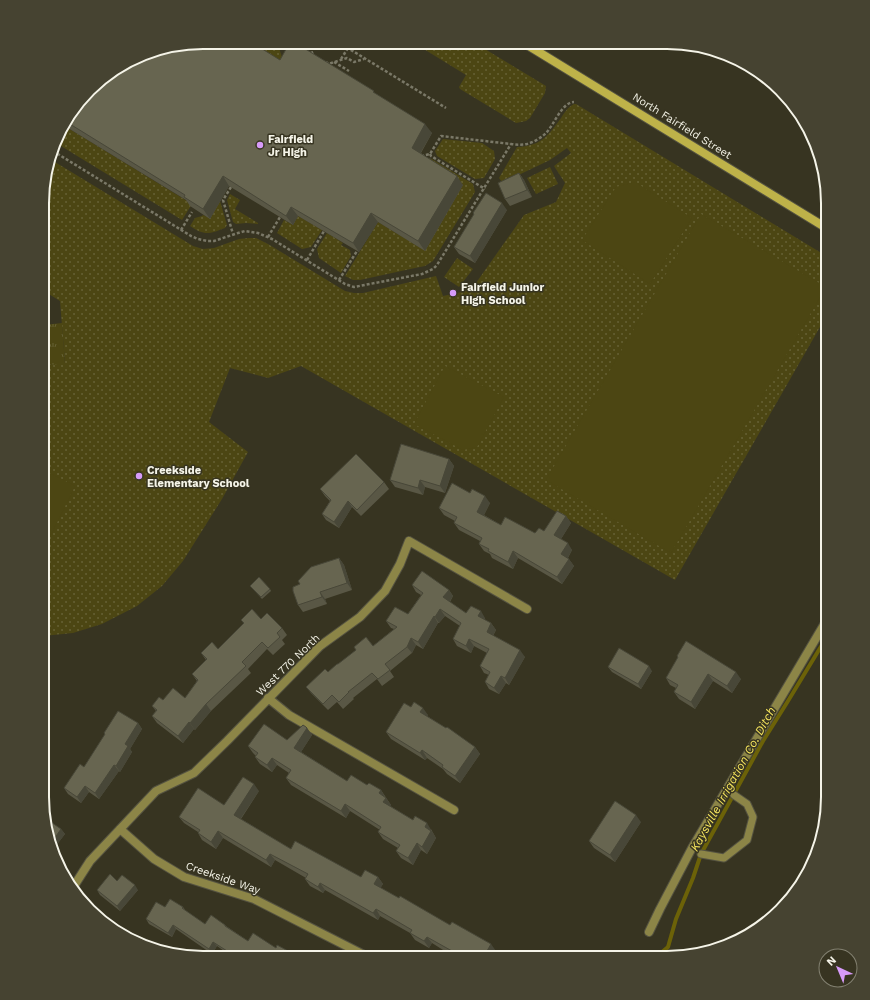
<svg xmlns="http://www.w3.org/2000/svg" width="870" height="1000" viewBox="0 0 870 1000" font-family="'Work Sans',sans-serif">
<defs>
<pattern id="grass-dots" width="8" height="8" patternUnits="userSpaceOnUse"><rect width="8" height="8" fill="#4c4613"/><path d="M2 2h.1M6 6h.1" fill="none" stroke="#666135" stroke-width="1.8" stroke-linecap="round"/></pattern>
<pattern id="park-tufts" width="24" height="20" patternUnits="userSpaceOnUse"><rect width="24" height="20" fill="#4c4613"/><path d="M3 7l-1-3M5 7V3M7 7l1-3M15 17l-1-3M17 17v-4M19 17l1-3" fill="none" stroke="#666135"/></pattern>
</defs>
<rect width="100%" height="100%" fill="#373421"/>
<path fill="url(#grass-dots)" d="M242,42H277L286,69Z
M414,43H475L546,86L545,93L530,118L526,121L516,123L460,89L459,87L466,75Z
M574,104H576L828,257V313L675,580L301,366L268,378L230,368L209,422L248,452L222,499L183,561L162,586L137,606L102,624L73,633L43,636L44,365L65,363L60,301L44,291L45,172L50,159L193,246L203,249L214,248L239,239L249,238H256L268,244L345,291L354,293H363L436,276L443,296L471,290L524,215L556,202L565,183L554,166L571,153L567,148L550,160L506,181L502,182L499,178L517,147C541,146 548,136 561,118C565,112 567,108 574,104Z
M63,125L192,204L182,220L56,143Z
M443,139L482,143L494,151L495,159L484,178L475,179L437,156L435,151Z
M427,158L432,159L473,184L475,192L433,261L425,266L415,268L360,280H353L345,276L378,222L424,250V161Z
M550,167L558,184L536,194L527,178Z
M230,194L240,200L235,209L258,223V224L246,223L236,224L233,222L227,200Z
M220,201L227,225L225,228C209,234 205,236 190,226L195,218L202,216L203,215L210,218Z
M298,216L322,230L311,247L302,249L277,233L284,220L293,225Z
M327,233L343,243L341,245L350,250L351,256L341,273L319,258L317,249Z
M457,258L473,269L459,287L444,277Z"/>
<path fill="url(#park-tufts)" d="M62,323L65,364L44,365V325Z"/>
<path fill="#4c4613" d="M635,182L692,218L650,284L582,240L616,187Z
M701,214L826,287L671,553L546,480Z
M445,366L504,397L477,447L463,450L414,424Z
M44,470L75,486L51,535L43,532Z"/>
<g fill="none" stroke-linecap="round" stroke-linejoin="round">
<path stroke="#6c6208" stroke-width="4" d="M655,958L668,947L676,919L693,878L701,854L763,741L788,701L828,635"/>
<defs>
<path id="lane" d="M701,854L724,858L747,840L753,817L747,804L734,795"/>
<path id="street" d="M268,698L289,715L454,810
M120,829L154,859L184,877L254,899L370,958
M72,889L90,861L156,791L194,773L227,741L320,646L360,617L385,591L400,564L409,541L527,609
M649,932L660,909L692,848L828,618"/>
<path id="secondary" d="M524,43L828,229"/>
</defs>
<use href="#lane" stroke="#555341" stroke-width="9"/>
<use href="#street" stroke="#555341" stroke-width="10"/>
<use href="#secondary" stroke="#555341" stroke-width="10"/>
<path stroke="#7a7867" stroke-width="2.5" stroke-dasharray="3 2" stroke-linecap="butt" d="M282,42L287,53
M308,42L313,55
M314,42L318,44L326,42
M338,42L446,108
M341,59L348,48
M326,62L328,64L347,58L354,62L364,59
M334,62L349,71
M53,151L191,236L198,239L207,241H214L238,233L245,231L258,233L272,239L345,284L354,287L422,274L433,269L437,265L511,144
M430,154L431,156L485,189
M421,156L430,154L441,136L511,144C517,145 522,145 527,144C534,142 541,138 546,133C554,125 562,102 574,102
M231,187L223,200L233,234
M181,230L192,212
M268,237L280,217
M307,260L324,231
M339,280L357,251"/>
<use href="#lane" stroke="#8c8547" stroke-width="7"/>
<use href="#street" stroke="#8c8547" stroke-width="8"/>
<use href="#secondary" stroke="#beb249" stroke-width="8"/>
</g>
<path fill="#595745" d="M280,60L376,94L432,133L421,153L463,185L425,251L378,222L359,252L298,216L293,225L229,186L210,219L190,206L186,200L63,125L64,122L97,82Z
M519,173L524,180L532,197L510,206L505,199Z
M507,210L475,263L459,254L454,247L474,214Z
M449,459L454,466L445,493L425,487L423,495L395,487L390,480Z
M384,482L389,489L361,516L352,507L339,528L326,520L322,514L330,501L325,496L320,489Z
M470,493L490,503L484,515L501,525L535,533L544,531L566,516L571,523L561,539L572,550L568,558L574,566L562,584L518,558L513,569L492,558L490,554L484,551L479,544L480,541L459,530L454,523L455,521L444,515L439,508Z
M339,558L344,565L352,590L325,599L327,604L303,612L298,605L300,584Z
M412,585L449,590L453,596L450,602L466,613L485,618L484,620L491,623L496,630L493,636L525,657L509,685L506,683L499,694L489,689L485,682L489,675L484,673L480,666L487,653L474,646L471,653L457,646L453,639L460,626L445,616L439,623H438L423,649L416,645L412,653L390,671L394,677L382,686L377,679L353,698L354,699L343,709L337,702L328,710L311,693L306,687L328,672L338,664L373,646L394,629L391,628L386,621L408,614L421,595L416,592Z
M250,586L270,589L271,591L262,599Z
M261,619L282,628L287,635L282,640L285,644L273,655L267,649L248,669L251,673L211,711L195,730L194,729L183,743L157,723L152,716L156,711L152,706L163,700L185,698L197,681L192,674L206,660L201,653L218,649L244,624L241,620Z
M677,656L741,679L732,693L713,681L695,709L679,699L674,692L676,688L670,685L666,678L678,658Z
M608,667L652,671L641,689L612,672Z
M411,707L428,715L427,716L475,747L480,754L460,783L447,774L443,769L427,758L425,760L391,739L386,732Z
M138,723L142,729L130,749L132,752L120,772L119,771L99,799L89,792L81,803L68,794L64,788L84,767L105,735L104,733Z
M307,728L312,735L301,752L347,781L367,785L381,790L391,805L390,806L413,820L432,830V831L436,838L427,854L421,850L413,865L401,858L396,851L398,848L383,839L378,832L380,830L350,811L346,818L291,785L286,778L289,773L277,765L272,772L260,764L255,757L256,756L253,753L248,746L287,740Z
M259,791L241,819L291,849L361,877H378L383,884L380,888L496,951L492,958H453L451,955L432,943L429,948L415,940L410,933L380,916L378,920L325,890L323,893L310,886L305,879L306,878L275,860L271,867L223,838L216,849L202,840L198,833V832L184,823L179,817L224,805Z
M641,822L615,862L594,848L589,841Z
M61,829L65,834L55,847L49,843L48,839Z
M97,890H138L120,911L100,895Z
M165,907H183L186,911L205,924L225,925L226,926L248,941L276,948L301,958H234L217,946L212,954L176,929L172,937L149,924L146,919Z"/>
<path fill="#484738" d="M425,124L432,133L418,157L412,148Z
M519,173L524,180L532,197L527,190Z
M223,176L229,186L210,219L203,209Z
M457,176L463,185L425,251L418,241Z
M502,203L507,210L475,263L470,256Z
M291,207L298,216L293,225L286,216Z
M371,213L378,222L359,252L353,243Z
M449,459L454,466L445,493L440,486Z
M420,480L425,487L423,495L418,488Z
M485,496L490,503L482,519L477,512Z
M348,501L352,507L339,528L334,522Z
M566,516L571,523L559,542L554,535Z
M568,543L572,550L566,561L561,554Z
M513,551L518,558L513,569L508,562Z
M339,558L344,565L352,590L347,583Z
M569,559L574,566L562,584L557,577Z
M449,590L453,596L448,604L443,597Z
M320,592L325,599L327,604L322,597Z
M440,609L445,616L439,623L435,617Z
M481,611L485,618L482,623L478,616Z
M434,616L438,623L423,649L418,642Z
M491,623L496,630L491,639L487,632Z
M411,638L416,645L412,653L407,647Z
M469,639L474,646L471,653L466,646Z
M520,650L525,657L509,685L505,678Z
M649,666L652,671L641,689L638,684Z
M736,672L741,679L732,693L727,686Z
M708,674L713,681L695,709L691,702Z
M501,676L506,683L499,694L494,688Z
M206,704L211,711L195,730L190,723Z
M423,708L428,715L425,719L420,712Z
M189,722L194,729L183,743L178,736Z
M138,723L142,729L130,749L132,752L120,772L116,766L125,744Z
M307,728L312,735L299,755L294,748Z
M475,747L480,754L460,783L455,776Z
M422,750L427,758L425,760L420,753Z
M272,758L277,765L272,772L267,765Z
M114,765L119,771L99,799L95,793Z
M254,784L259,791L239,821L234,815Z
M85,786L89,792L81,803L77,797Z
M381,790L385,797L379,793Z
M386,798L391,805L388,809L383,802Z
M345,804L350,811L346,818L341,811Z
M636,815L641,822L615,862L610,855Z
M427,823L436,838L427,854L422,847L425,827Z
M61,829L65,834L55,847L52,842Z
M218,831L223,838L216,849L211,842Z
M417,843L421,850L413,865L408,858Z
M270,854L275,860L271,867L266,860Z
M378,877L383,884L379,891L374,884Z
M320,883L325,890L323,893L318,887Z
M135,885L138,890L120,911L117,906Z
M376,909L380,916L378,920L373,913Z
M173,925L176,929L172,937L168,933Z
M427,937L432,943L429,948L424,941Z
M213,942L217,946L212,954L209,949Z
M491,944L496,951L492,958H483Z"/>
<path fill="#676550" stroke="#484738" d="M203,42H251L280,60L290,42H294L374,91L373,92L425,124L412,148L457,176L418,241L371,213L353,243L291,207L286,216L223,176L203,209L184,197L185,195L65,121L97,82L151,51Z
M519,173L527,190L505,199L498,183Z
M486,193L502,203L470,256L454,247L474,214L473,213Z
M401,444L449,459L440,486L420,480L418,488L390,480Z
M356,454L384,482L357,510L348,501L334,522L322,514L331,500L320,489Z
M452,483L470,493L472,489L485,496L477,512L501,525L505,517L535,533L539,528L544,531L557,511L566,516L554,535L568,543L561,554L569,559L557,577L513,551L508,562L488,551L489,549L479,544L482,538L454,523L457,517L439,508Z
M339,558L347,583L320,592L322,597L298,605L293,591V587L300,584L298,581L311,567Z
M422,571L449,590L443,597L466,613L471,606L481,611L478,616L491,623L487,632L520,650L505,678L501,676L494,688L485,682L490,672L480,666L489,649L469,639L466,646L453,639L461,623L440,609L435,617L434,616L418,642L411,638L407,647L385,664L390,670L378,679L372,673L348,692H349L339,702L332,695L323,704L306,687L325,669L328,672L337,664H338L356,650L354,647L366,637L373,646L397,627L386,621L395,607L408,614L423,593L412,585Z
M259,577L270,589L261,597L250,586Z
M252,609L261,619L267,613L282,628L277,633L280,637L268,648L262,642L242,662L246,666L206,704L190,723L189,722L178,736L152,716L157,710L152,706L159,697L163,700L173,688L185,698L198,680L192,674L207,659L201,653L212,642L218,649L244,623L241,620Z
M686,641L736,672L727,686L708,674L691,702L674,692L678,685L666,678L678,657L677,656Z
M619,648L649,666L638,684L608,667Z
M414,702L423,708L420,712L446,728L447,727L475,747L455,776L442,767L443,765L422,750L420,753L386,732L404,703L411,707Z
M118,711L138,723L125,744L128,746L116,766L114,765L95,793L85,786L77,797L64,788L80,764L84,767L105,734L104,733Z
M264,724L287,740L303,725L306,727L307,728L294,748L347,781L351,775L367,785L369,783L381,790L379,793L386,798L383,802L413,820L415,816L427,823L425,827L431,831L422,847L417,843L408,858L396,851L400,845L378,832L381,827L345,804L341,811L286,778L291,770L272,758L267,765L255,757L258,753L248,746Z
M243,777L254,784L234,815L291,849L295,841L361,877L365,870L378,877L374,884L399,898L400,896L450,925L452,922L491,944L483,958H457L451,954L452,951L427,937L424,941L410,933L412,930L376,909L373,913L320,883L318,887L305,879L308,874L270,854L266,860L218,831L211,842L198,833L200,830L179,817L198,788L224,805Z
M615,801L636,815L610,855L589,841Z
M45,818L61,829L52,842L48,839Z
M110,874L117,881L122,875L135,885L117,906L97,890Z
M170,899L183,907L182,908L205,924L211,915L225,925V926L248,941L253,933L276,948L277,945L301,958H238L213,942L209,949L173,925L168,933L146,919L156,902L165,907Z"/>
<g fill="#d79bf9" stroke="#373421" stroke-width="1.5">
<circle cx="260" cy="145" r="4"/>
<circle cx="453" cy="293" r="4"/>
<circle cx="139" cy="476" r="4"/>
</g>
<g text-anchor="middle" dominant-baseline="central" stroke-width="3" stroke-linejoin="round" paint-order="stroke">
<g font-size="11" fill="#f5f4e8" stroke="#373421">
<text transform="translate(682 126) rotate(32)">North Fairfield Street</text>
<text transform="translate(288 665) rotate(-44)">West 770 North</text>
<text transform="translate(223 878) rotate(19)">Creekside Way</text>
</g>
<g font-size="11" font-weight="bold" fill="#f5f4e8" stroke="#373421" text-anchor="start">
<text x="268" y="139">Fairfield<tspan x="268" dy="13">Jr High</tspan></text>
<text x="461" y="287">Fairfield Junior<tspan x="461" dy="13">High School</tspan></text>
<text x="147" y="470">Creekside<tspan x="147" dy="13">Elementary School</tspan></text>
</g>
<g font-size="12" font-style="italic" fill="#f6e55d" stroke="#373421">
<text transform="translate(733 779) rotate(-61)">Kaysville Irrigation Co. Ditch</text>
</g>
</g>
<path d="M0 0H870V1000H0ZM203 49H667A154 154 0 0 1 821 203V797A154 154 0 0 1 667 951H203A154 154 0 0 1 49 797V203A154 154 0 0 1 203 49Z" fill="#464331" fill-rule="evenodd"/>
<path fill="none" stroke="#f5f4e8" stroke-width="2" d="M203 49H667A154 154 0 0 1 821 203V797A154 154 0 0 1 667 951H203A154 154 0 0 1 49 797V203A154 154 0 0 1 203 49Z"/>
<g transform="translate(838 968) rotate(316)"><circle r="19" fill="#373421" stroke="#838171"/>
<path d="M0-3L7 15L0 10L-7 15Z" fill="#d79bf9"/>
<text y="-6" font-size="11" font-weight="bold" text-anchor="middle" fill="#f5f4e8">N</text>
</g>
</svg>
